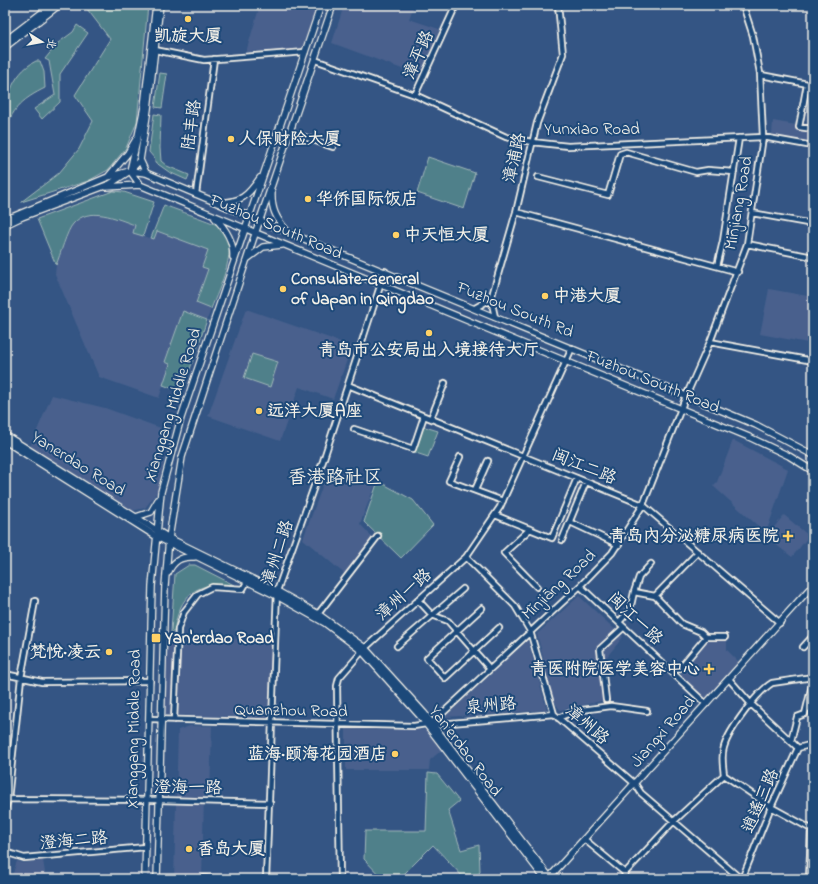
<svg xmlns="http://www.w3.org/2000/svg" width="818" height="884" viewBox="0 0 818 884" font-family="'Indie Flower','LXGW WenKai TC',sans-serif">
<rect width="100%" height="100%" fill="#345584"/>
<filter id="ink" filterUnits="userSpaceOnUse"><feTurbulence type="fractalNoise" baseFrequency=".025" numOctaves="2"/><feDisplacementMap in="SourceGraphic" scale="8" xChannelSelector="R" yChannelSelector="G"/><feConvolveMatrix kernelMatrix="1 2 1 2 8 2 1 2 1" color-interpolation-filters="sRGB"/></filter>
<g filter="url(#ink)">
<path fill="#48618d" d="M260,5H317L303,49L246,52Z
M344,5H414L409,19L442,30L421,76L332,43Z
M773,121L813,128V142L772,135Z
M100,214L135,225L133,233L153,239L157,231L209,250L208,269L196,303L211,309L207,320L183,311L165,362L170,364L159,398L99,377L55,274L56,265L72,224L83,217Z
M769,289L813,297V344L760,334Z
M246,309L352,346L333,399L299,387L280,441L208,416Z
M52,395L105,408L169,431L158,491L145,508L131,511L92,490L30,447Z
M733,440L788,469L766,533L713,486L717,482Z
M329,468L375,485L360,524L374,539L347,576L303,539Z
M784,515L809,536L792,557L766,537Z
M579,596L623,637L601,664L606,700L560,710L554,701L537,634Z
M168,636L272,640L269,718L165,715Z
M528,640L547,710L445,717Z
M709,640H727V650L739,662L706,700L679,676Z
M190,726H212L210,796H204L202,879H174L178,730Z
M346,729L426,730L443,749L430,760L429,770H346Z
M43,860L46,879H11L17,861L23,863Z"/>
<path fill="#50808a" stroke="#a2b8b9" d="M84,5H148L137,122L126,148L108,170L88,181L21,202L59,173L79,149L93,121L75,95L110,39Z
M77,25L88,33L60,74V102L42,119L34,109L55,95L49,61L45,59L58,43L73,32Z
M36,61H40L44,72L45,88C23,99 15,106 5,129C5,103 10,74 36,61Z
M160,73L167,74L162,108L155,107Z
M154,114L161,115L160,148L161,161L167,166L189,175L187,180L169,172L155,162V159L149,152Z
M428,157L475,173L464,209L417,193Z
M113,191L124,192L154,202L143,236L133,233L135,225C117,219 89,205 73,224C67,230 60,256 56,265L37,219Z
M164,205C173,209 216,223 221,227C241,246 219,288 211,309L196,303L208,269L202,267L208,250L157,231L154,239L151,238Z
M183,311L207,320L182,392L163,385L170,364L165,362Z
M252,354L278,362L270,387L244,378Z
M422,426L438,431L428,457L413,452Z
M378,481L413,500L433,525L401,558L364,522Z
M189,565H195L234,585C197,581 179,594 174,632H171L175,574Z
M428,773L437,774L459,801L448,810L461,850L479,845L480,872L473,879H465L433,845L399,879H383L364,859L365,831H426Z"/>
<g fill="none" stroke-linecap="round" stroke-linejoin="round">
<defs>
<path id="minor" d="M155,50L204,60L305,52
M315,60L415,95L506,137L532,142L568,146L763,137L813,146
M761,75L813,85
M807,84L799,127L813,129
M415,95L456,5
M290,132L333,147
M538,177L608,195L620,154L626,152L696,172L708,170L734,172
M196,194L214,59
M516,212L738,272
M752,213L813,224
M747,244L813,257
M717,266L723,241L739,138
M491,299L495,317
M475,308L491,299L516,212L537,123L563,54L558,5
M710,342L813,361
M348,385L643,505L780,623
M431,418L445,383
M354,429L413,449L424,416
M460,457L449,481L503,501
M475,490L488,461
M495,515L552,538L577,478
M570,522L619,545
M530,529L504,553L537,587
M562,540L586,482
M698,552L655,596L682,624L701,632L706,637H725
M466,557L515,606L530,631L554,714L635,784L641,793L741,879
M651,564L639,577L634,592L655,596
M580,586L706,704
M418,600L432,615L448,621L490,669
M482,608L427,658L445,678L499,628
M318,614L378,536
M619,622L630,610L634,592
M397,646L463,589
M803,647L813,636
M680,668L706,637
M5,674L42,682L150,681
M813,677L772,683C757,692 729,730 724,747C721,756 723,766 724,775L771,807L813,830
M729,679L751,704L798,748
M606,700L600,649L624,627
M807,708L813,709
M558,718L575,711L611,706L647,711
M149,719L414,726L432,723L439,724L554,714
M174,720L178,629L184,612L198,594L212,587L243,589L247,582
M432,723L580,586L612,553L643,505L686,396L710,342L747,244L763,137L760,73L753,36L743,5
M791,741L797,717L805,714L813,681
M8,799L158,800L270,803
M5,810L8,799L21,678L35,601
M584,839L625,873
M5,852L24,858L146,847
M204,878L214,879
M266,879L277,591L323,461L385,271
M340,879L337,686L339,678L365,648L466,557L500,507L572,348
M624,879L625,873L673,822L724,775
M742,879L771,807L798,748L813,744
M809,879L811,830"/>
<path id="major" d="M5,41L52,5
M5,47L59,5
M138,136L130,171L140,185L749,437L789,456L813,471
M140,160L146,173
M108,177L130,171L146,173C349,259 553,340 756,425L813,455
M106,187L140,185
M272,192C271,209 276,218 287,231
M218,203C241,202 247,197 260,178
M215,218C226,229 234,241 233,257
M5,220L108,177L128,153L138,136L144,107L156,5
M5,225L22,217L110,184L130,171L140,160L148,109L160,5
M247,259L263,247L282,245
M5,435L169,538L277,591L318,614L365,648L424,713L551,879
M5,441L157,537L277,596L325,623L362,651L420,716L545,879
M136,517L151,512L158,500
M168,573C173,561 181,556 194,557
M145,879L152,586L161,492L181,418L321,5
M157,879L165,586L169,538L182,457L253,240L333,5
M548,879L813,585"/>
</defs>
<use href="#minor" stroke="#f4f1e8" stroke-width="8"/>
<use href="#major" stroke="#f4f1e8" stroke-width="8"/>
<use href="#minor" stroke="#1f4a7a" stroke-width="4.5"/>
<use href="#major" stroke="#1f4a7a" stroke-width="5.5"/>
</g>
</g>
<g fill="#ffd166" stroke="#1f4a7a" stroke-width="1.5">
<circle cx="188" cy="19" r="4"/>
<circle cx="231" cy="139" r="4"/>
<circle cx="308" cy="199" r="4"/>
<circle cx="396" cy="235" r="4"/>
<circle cx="283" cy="289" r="4"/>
<circle cx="545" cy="296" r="4"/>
<circle cx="429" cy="333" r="4"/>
<circle cx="259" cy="411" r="4"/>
<path d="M786 530h4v4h4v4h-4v4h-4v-4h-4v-4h4z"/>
<rect x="151" y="633" width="10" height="10" rx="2"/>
<circle cx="109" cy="652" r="4"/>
<path d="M707 663h4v4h4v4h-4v4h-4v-4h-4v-4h4z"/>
<circle cx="395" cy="754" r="4"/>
<circle cx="189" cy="849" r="4"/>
</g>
<g text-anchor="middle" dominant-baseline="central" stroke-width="4" stroke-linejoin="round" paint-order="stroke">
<g font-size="17" font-weight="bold" fill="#f4f1e8" stroke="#1f4a7a" text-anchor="start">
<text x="188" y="36" text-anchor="middle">凯旋大厦</text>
<text x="239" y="139">人保财险大厦</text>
<text x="316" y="199">华侨国际饭店</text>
<text x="404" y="235">中天恒大厦</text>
<text x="291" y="279">Consulate-General<tspan x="291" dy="20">of Japan in Qingdao</tspan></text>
<text x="553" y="296">中港大厦</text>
<text x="429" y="350" text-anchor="middle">青岛市公安局出入境接待大厅</text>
<text x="267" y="411">远洋大厦A座</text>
<text x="779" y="536" text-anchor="end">青岛内分泌糖尿病医院</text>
<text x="165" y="638">Yan'erdao Road</text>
<text x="101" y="652" text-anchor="end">梵悦·凌云</text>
<text x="700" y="669" text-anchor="end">青医附院医学美容中心</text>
<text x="387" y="754" text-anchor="end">蓝海·颐海花园酒店</text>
<text x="197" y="849">香岛大厦</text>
</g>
<g font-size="17" fill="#f4f1e8" stroke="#1f4a7a">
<text transform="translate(419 55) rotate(-66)">漳平路</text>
<text transform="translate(192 125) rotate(-82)">陆丰路</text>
<text x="592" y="129">Yunxiao Road</text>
<text transform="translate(515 158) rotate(-77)">漳浦路</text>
<text transform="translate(739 203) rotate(-80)">Minjiang Road</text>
<text transform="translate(276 227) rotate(23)">Fuzhou South Road</text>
<text transform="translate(515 310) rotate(22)">Fuzhou South Rd</text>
<text transform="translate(653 382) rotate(22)">Fuzhou South Road</text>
<text transform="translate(173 405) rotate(-73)">Xianggang Middle Road</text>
<text transform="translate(78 464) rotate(32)">Yanerdao Road</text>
<text transform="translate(584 467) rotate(22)">闽江二路</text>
<text transform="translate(278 553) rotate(-72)">漳州二路</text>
<text transform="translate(559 585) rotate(-43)">Mǐnjiāng Road</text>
<text transform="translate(404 595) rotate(-42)">漳州一路</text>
<text transform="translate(635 619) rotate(43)">闽江一路</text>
<text transform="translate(491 706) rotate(-5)">泉州路</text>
<text transform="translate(291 711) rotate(1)">Quanzhou Road</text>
<text transform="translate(587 725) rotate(41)">漳州路</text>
<text transform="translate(134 729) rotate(-89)">Xianggang Middle Road</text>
<text transform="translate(663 732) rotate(-49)">Jiangxi Road</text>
<text transform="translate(465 751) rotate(53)">Yan'erdao Road</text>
<text transform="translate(188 788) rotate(1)">澄海一路</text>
<text transform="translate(761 801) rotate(-67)">逍遥三路</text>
<text transform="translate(74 841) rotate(-5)">澄海二路</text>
</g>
<g font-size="19" fill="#f4f1e8" stroke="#1f4a7a">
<text x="335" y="478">香港路社区</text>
</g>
</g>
<rect width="818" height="884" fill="none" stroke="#1f4a7a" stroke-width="20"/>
<rect x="10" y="10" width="798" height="864" fill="none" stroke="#f4f1e8" stroke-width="1.5" filter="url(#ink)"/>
<g transform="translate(42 42) rotate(101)" stroke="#1f4a7a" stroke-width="3" paint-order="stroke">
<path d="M0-3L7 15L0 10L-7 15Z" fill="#f4f1e8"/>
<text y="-6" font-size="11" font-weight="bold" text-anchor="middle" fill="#f4f1e8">北</text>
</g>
</svg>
